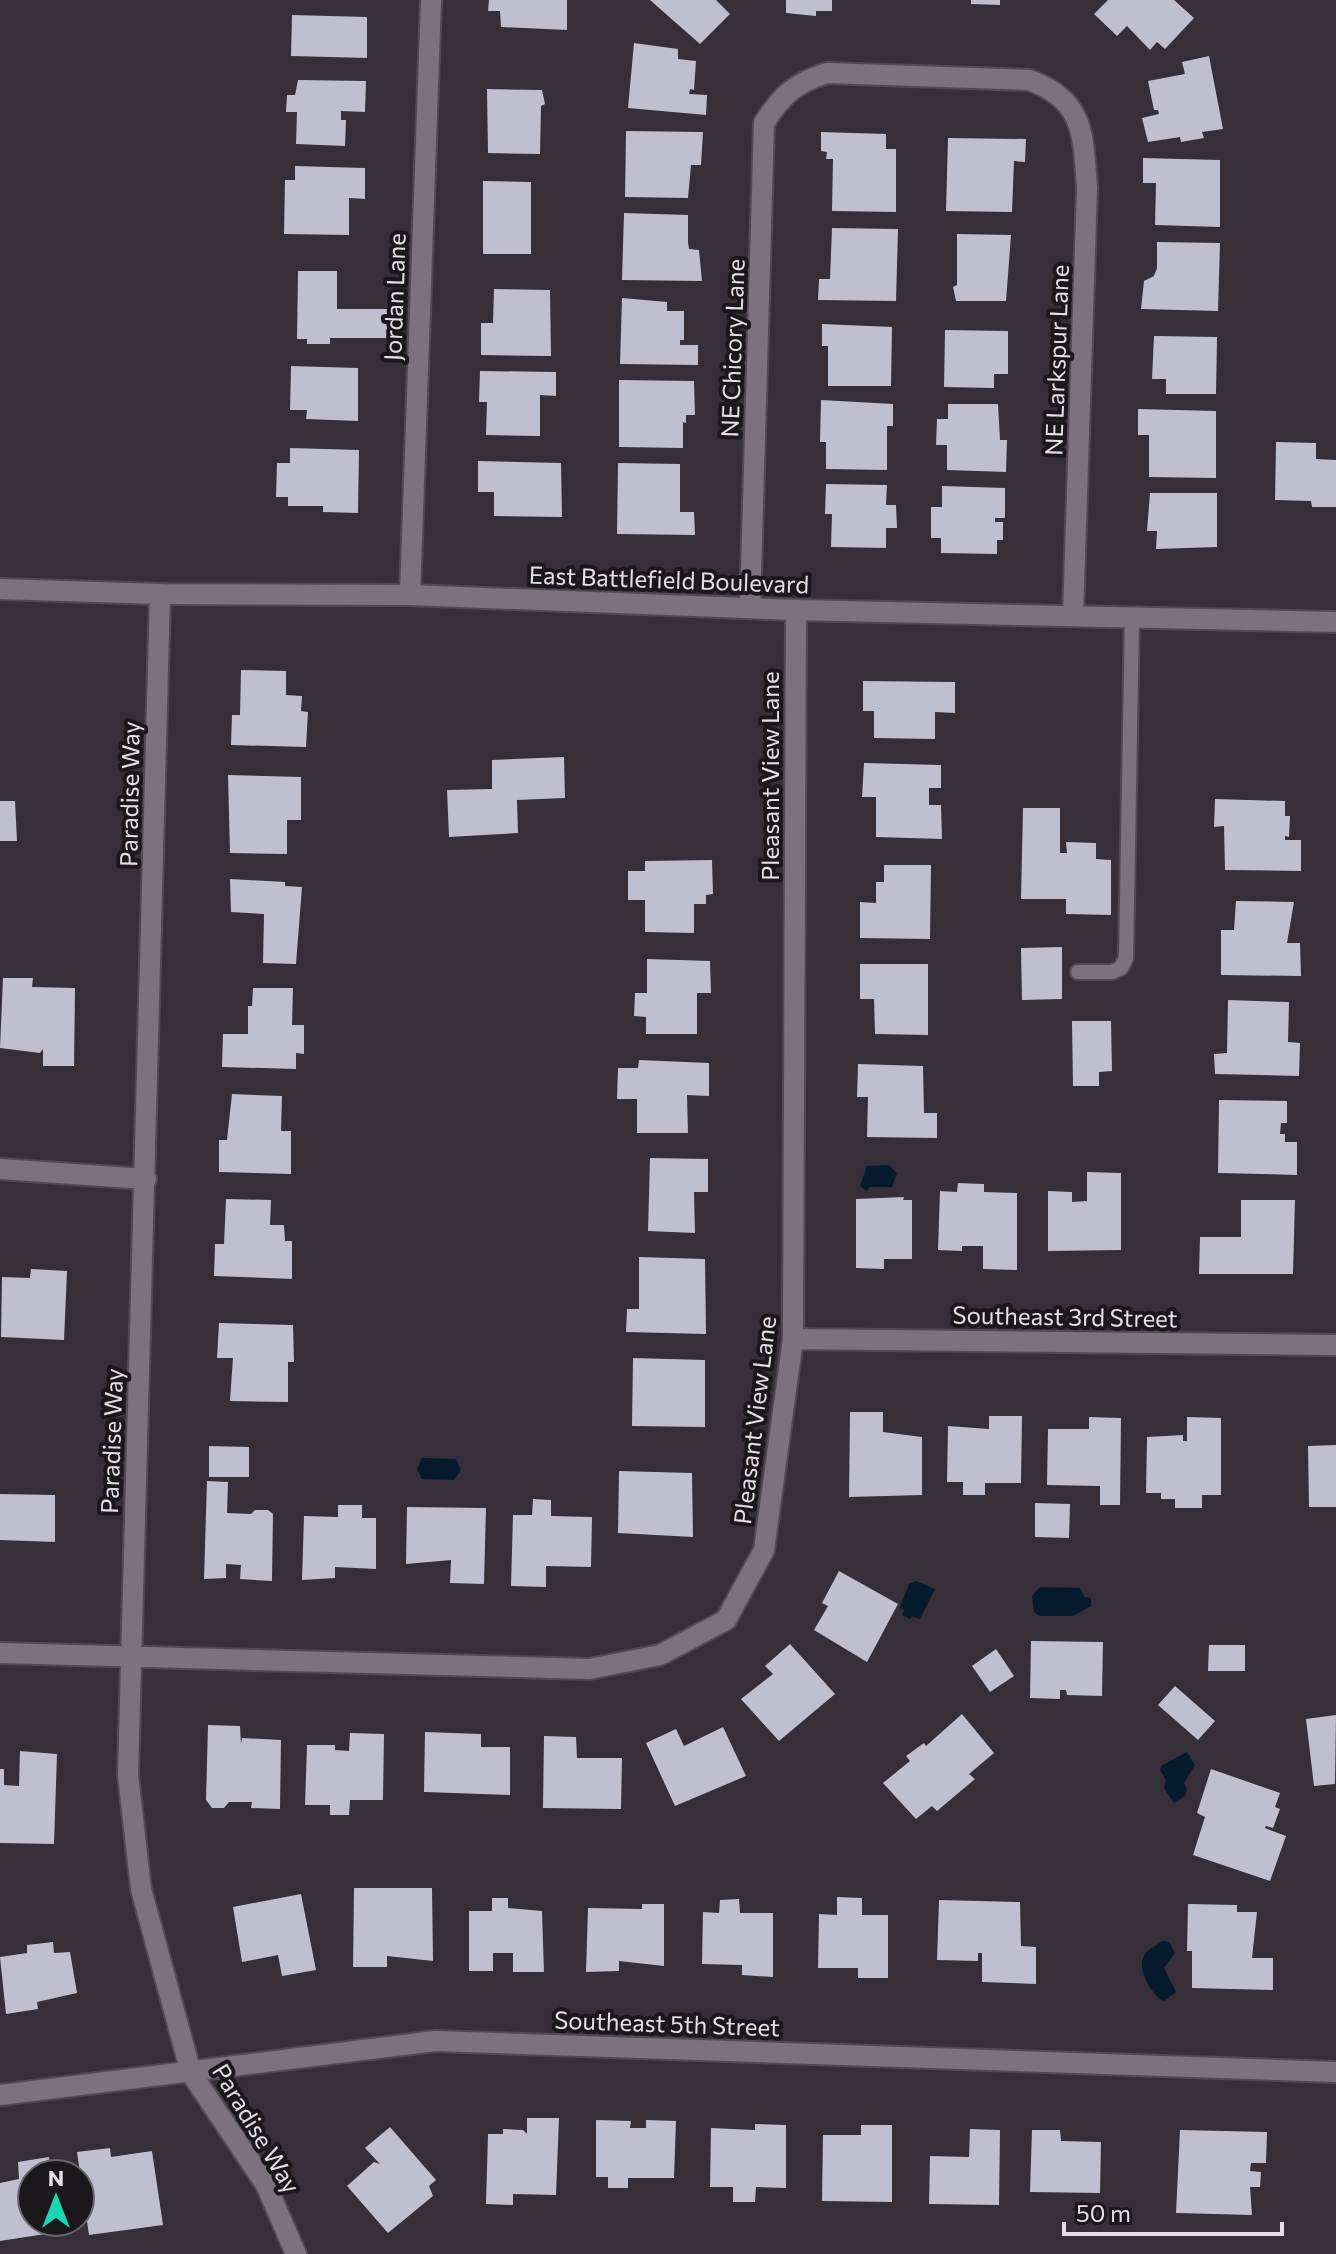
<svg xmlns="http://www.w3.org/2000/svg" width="1336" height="2254" viewBox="0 0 1336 2254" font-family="Commissioner,sans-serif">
<rect width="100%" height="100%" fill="#362e38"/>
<path fill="#061a2d" d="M889,1165L897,1173L892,1187H870L866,1191L860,1186L867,1166Z
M422,1458L456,1459L461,1470L454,1480L422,1479L417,1469Z
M916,1581L935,1589L920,1619L912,1616L910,1619L902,1615L904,1610L900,1608L909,1584Z
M1040,1587L1080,1588L1085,1597L1091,1598V1606L1073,1616H1040L1034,1612L1032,1596Z
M1187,1752L1195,1765L1184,1783L1187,1789L1185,1796L1174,1803L1164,1788L1166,1780L1160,1770L1161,1766Z
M1162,1941L1169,1942L1175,1953L1164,1968L1176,1992L1164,2001C1152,1995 1135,1969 1145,1954C1148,1949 1157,1945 1162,1941Z"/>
<path fill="#c0bfcf" d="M489,0H567V30L501,27L500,11H488Z
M650,0H716L730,14L700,44Z
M786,0H832V11H816V16L786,13Z
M971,0H1000V5L971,4Z
M1108,0H1174L1194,18L1165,49L1157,42L1150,50L1127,26L1117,36L1094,14Z
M292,15L367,17V58L291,56Z
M634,43L678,49V59L696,61L694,90L690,89L689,94L707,95L706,115L628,108Z
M1209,56L1223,129L1202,132L1204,138L1181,142L1180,137L1148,142L1142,118L1159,114L1158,110H1154L1148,81L1185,74L1182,62Z
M298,80L366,81L365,112L341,111V120H346L345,146L296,144L297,112H286L287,95H295Z
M487,89L542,90L545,104L541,106L540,154L488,153Z
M626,131L703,132L701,165H691L688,198L625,197Z
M821,132L886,134V149H896V212L832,211L833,159H826L827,152L821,151Z
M948,138L1026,139L1025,162L1014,161L1012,212L946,211Z
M1143,158L1220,160V227L1155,225L1156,183H1143Z
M295,166L365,168V199L349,198V235L284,234L285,180H295Z
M483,181L531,182V254H483Z
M624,213L688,215V242L689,249L699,250L702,281L622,280Z
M832,228L898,229L896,301L818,300L819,279H830Z
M957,234L1011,235L1006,301H956L953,287L957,285Z
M1157,242L1220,243L1218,311L1141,309L1144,281L1154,276L1157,268Z
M298,271H337V309H387V338H330V344H307V339H297Z
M494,289L550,290L551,356L481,355V323H493Z
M622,298L667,302V311H684V340H680V345H698V365L620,364Z
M822,324L892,327L891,386H828V346H822Z
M945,330L1008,331V374H994V388L944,387Z
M1154,336L1217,337L1216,394H1166V379H1152Z
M291,366L358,368V421L306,419L307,410H290Z
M480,371L556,372V396L540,395V436L486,435L487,402H479Z
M619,380L694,381L695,415H686V423L683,422V448L619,447Z
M821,400L893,404V426H887V470L826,469V442H820Z
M948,404H998L1000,440H1007L1006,472L947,470V445H936L937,419H948Z
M1138,409L1216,411V478L1149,477V435H1138Z
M1276,442L1316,443V459L1336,460V507H1312L1311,501L1275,500Z
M290,448L359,450L358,513L323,512V506H288V497H276L277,463H290Z
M478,461L561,463L562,517L494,516V492H478Z
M618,463L680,464V512H694L695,535L617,534Z
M826,484L887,485L886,505H896L897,528H886V548L831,547L832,514H825Z
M942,486L1005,488V518H995V522H1003V540H997V554L941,553V538H931V507H942Z
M1150,493H1217V547L1156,549L1157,531H1147Z
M241,670L286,671V695L302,696L301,711L308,712L306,747L231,745L232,715H240Z
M863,681L955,682V713L935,712V739L874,738V711H863Z
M564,757L565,798L517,800L518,833L449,837L447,790L492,789V760Z
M864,763L941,765V788H929V805H941L942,839L876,837V797H862Z
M228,775L301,777V820H287V854L230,853Z
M1215,799L1285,801V816H1290L1289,837L1285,836V840H1301V871L1225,870L1224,826L1214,827Z
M0,801H15L17,841H0Z
M1023,808H1060V853H1067L1066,842L1096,843V859L1111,860V915L1066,914V899H1021Z
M712,860L713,894L706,895V904H694V933L645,932V900H628V871H645V861Z
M884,865H931L930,939L860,938V902L876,903V882H884Z
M230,879L285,882V886L302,887L296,964L263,963L264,914L231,912Z
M1236,901L1294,902L1287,943H1300L1301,976L1221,975V930H1234Z
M1062,947V999L1022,1000L1021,948Z
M647,959L710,961L711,993H697V1034H646V1017L634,1016L635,993H647Z
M860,964H928V1035L875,1034L874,999H860Z
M3,978H33L32,987L75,988L74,1066H43V1049L40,1053L0,1048Z
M253,988H293L292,1025H304V1054L296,1053V1069L222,1067L223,1034H248V1006H252Z
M1228,1000L1289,1002L1288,1042L1300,1043L1299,1076L1215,1074L1214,1054L1227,1053Z
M1072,1021H1111L1112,1071L1099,1072V1086H1073Z
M639,1060L709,1063V1096L687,1095L688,1133H637V1099H617L618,1068H638Z
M858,1064L923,1066L924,1113H937V1138L867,1137L868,1097H857Z
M232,1094L282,1096L281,1131H291V1174L219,1172V1140H227Z
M1219,1100L1287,1101V1123H1281L1280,1134H1285V1142H1297V1175L1218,1173Z
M650,1158L708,1159V1192H694L695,1233L648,1231Z
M1087,1172L1121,1173V1250L1048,1251V1191L1072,1192V1202L1087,1201Z
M958,1183L984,1184V1192L1017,1193V1270L983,1269V1246H962V1251L938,1250L940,1191L957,1192Z
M904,1197L903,1200H912V1259H884V1269L856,1268V1199Z
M226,1199L271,1200L270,1225H284L285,1241H292V1279L214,1276L215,1244H224Z
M1241,1200H1295L1293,1274H1199L1200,1237H1241Z
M639,1257L705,1259L706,1334L626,1332L627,1309H639Z
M31,1269L67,1271L64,1340L1,1337L2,1277L30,1278Z
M219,1323L293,1325L294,1362H288V1402L230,1401L233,1358H217Z
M633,1358L705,1360V1427L632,1426Z
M850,1412H883V1432L922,1437V1495L849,1497Z
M989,1416H1022L1021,1483H985V1495H963V1482H947L948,1426L989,1429Z
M1089,1417L1121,1418L1120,1505H1100V1486L1047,1485L1048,1429H1089Z
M1187,1417L1221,1418V1495H1202V1508H1175V1499H1161V1493H1146L1147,1437L1183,1435V1441H1187Z
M1336,1445V1507H1309L1308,1446Z
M209,1446L249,1447V1477H209Z
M619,1471L692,1473L693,1537L618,1533Z
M207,1481L228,1482L227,1513L251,1514L255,1510H268L273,1514L272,1581L240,1579L241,1565L226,1564V1578L204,1579Z
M0,1494L55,1495V1542L0,1540Z
M533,1499L551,1500V1516L592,1517L591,1567L546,1566V1587L511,1586L513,1515H532Z
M1035,1503L1070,1504L1069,1538L1035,1537Z
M338,1505H362V1518H376V1569L335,1567V1578L302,1580L304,1516L338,1517Z
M407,1507L486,1508L484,1584L450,1583L451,1560L406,1564Z
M839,1571L898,1604L867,1662L814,1630L828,1606L822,1603Z
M1031,1641L1103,1642L1102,1696L1067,1695L1066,1690H1060V1699L1030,1698Z
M790,1644L835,1694L779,1741L741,1699L773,1674L765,1666Z
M1209,1645H1245V1671H1208Z
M996,1649L1014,1676L990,1692L972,1666Z
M1175,1686L1215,1721L1198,1740L1158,1705Z
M962,1714L994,1753L969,1774L975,1779L937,1811L932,1806L916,1819L883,1783L910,1761L906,1756L924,1743L926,1746Z
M1336,1715L1335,1784L1314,1786L1306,1719Z
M208,1725L240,1726L241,1744L242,1738L281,1740L280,1809L251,1808L252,1802H229L224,1808H212L206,1800Z
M723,1727L746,1776L675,1806L646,1743L676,1729L684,1746Z
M425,1732L481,1734V1747H510V1795L424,1792Z
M350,1733L384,1734L383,1800H350L349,1815H330V1805H305L307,1745H335V1750L349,1751Z
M544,1736L576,1737L577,1758H622L621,1809L543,1808Z
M20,1751L57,1754L54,1844L0,1843V1769H4V1785L19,1786Z
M1211,1769L1280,1793L1275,1807L1280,1809L1273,1828L1266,1826L1265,1828L1286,1836L1270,1881L1193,1855L1205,1817L1197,1813Z
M354,1888H432L433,1961L387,1956V1967H353Z
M301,1894L316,1970L282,1976L278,1955L242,1962L233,1907Z
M837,1897L862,1898V1915H888V1978H858V1968H818L819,1914L837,1915Z
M492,1898H508V1908L542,1911L544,1972H513V1953H493V1971H469V1911H492Z
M739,1899L740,1913H773V1977L742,1975V1965L702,1964L703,1912L719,1913L720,1900Z
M939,1900L1020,1902L1021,1946L1036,1947V1984L982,1982V1953H978V1961L937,1960Z
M642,1904H664V1966L619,1961V1971L586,1972L588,1908L642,1909Z
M1188,1904L1237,1905V1912H1257L1252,1958H1273V1990L1192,1988V1951H1187Z
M53,1942L54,1953L70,1952L77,1993L37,2002L38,2009L6,2014L0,1957L27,1953V1945Z
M527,2118H559L556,2195L513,2194V2205L486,2204L488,2134H503V2129L523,2130L527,2134Z
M596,2120L631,2121L630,2128H646V2120L676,2121L674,2178H628V2188H608V2177H596Z
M755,2124L786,2125V2188L756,2187L755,2202H733V2187H710L711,2128L755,2130Z
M861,2125H892V2202L822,2201L823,2135H861Z
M390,2127L436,2180L429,2186L433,2196L388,2233L347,2186L374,2162L380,2164L365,2148Z
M970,2129L1000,2130L999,2205L929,2204L930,2156L969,2157Z
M1032,2130H1060L1061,2141L1101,2142L1100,2193L1030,2192Z
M1180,2130L1267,2132L1266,2163H1251L1250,2171L1261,2172L1260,2187H1250L1252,2215L1176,2213Z
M110,2148L111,2157L152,2151L163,2225L89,2235L77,2152Z
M49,2157L51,2174H32V2222H57L58,2232L0,2241V2183L19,2179L18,2162Z"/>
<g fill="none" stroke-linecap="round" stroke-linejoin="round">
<defs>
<path id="service" d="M1078,972H1112L1121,968L1126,958L1132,617"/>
<path id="minor" d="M160,594L128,1775L141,1889L191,2073L266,2185L296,2254
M410,595L431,0
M750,608L764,123C782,95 795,83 827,73L1029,80C1085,100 1083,135 1087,188L1073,616
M0,1169L146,1179
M793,1339L1336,1345
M0,1653L589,1669L660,1655L726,1620L764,1550L793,1339L796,610
M0,2095L435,2041L1336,2072"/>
<path id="tertiary" d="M0,589L160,594L410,595L796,610L1336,622"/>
</defs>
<use href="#service" stroke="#514a53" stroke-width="18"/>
<use href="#minor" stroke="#514a53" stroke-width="24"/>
<use href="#tertiary" stroke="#514a53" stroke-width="24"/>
<use href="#service" stroke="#7c727e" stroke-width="14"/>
<use href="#minor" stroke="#7c727e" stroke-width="20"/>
<use href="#tertiary" stroke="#7c727e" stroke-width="20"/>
</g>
<g text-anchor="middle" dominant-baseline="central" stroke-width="8" stroke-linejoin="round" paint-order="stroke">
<g font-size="24" fill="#e4dfe6" stroke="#1b181c">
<text transform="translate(394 297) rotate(-88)">Jordan Lane</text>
<text transform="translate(732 348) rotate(-88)">NE Chicory Lane</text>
<text transform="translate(1056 360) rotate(-88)">NE Larkspur Lane</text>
<text transform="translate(669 579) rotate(2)">East Battlefield Boulevard</text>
<text transform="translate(769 776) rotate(-90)">Pleasant View Lane</text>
<text transform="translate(129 794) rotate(-89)">Paradise Way</text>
<text transform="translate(1065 1316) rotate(1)">Southeast 3rd Street</text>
<text transform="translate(754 1420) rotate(-83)">Pleasant View Lane</text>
<text transform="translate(111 1441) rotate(-88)">Paradise Way</text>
<text transform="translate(667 2023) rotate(2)">Southeast 5th Street</text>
<text transform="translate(257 2128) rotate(59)">Paradise Way</text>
</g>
</g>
<g transform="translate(56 2198)"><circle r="38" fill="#1b181c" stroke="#6b686d" stroke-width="2"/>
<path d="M0-6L14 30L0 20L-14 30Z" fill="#1cd5b1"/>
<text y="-12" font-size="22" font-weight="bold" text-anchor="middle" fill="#e4dfe6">N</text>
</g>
<path d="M1064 2222v12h218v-12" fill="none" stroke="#e4dfe6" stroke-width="4"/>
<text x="1076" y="2222" font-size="24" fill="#e4dfe6" stroke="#1b181c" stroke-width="6" paint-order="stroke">50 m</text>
</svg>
